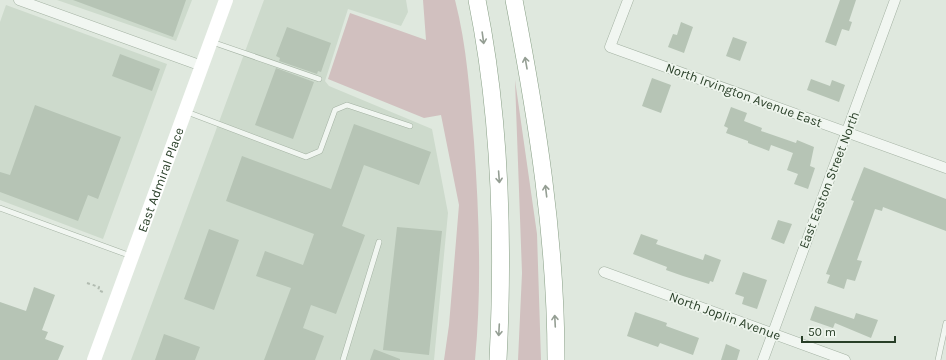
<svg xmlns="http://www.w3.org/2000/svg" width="946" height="360" viewBox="0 0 946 360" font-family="Karla,sans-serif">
<rect width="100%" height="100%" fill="#dfe8de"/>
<path fill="#cddacc" d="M57,0H192L176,41Z
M264,0H406L408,12L401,26L348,9L325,81L329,86L432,129L448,213L434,360H131Z
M6,5L167,64L103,239L0,200V22Z"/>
<path fill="#d1c0bf" d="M423,0H455C467,46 470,95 474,142C479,214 482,287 475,360H444L449,325L459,205L441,115L424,118L328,79L350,13L426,40Z
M515,80L537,234L541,360H518L522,273Z"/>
<path fill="#b6c4b5" d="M73,0H186L173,37Z
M840,0H856L849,21L852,22L849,31L842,29L836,46L825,42Z
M681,22L693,27L684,53L668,47L673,34L677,35Z
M287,27L331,43L321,72L318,71L317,74L279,61L280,58L276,56Z
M733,37L747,42L740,61L726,56Z
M120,54L160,69L152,91L112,76Z
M276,68L314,82L293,139L255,125Z
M652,78L671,85L661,113L642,106Z
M811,79L830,86L832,80L845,85L839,102L807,90Z
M35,105L121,137L98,199L88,195L78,221L0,192V172L10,175Z
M731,107L747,113L744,121L762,128L761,131L796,143L797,140L814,147L810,166L815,168L808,189L794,184L798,174L787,170L793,153L771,145L769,151L748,143V141L726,133L728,128L724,126Z
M354,124L431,152L419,185L364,165L342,226L365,235L336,314L311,305L303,328L324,336L315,360H264L291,288L256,276L265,251L303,265L314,234L226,201L242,156L331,189Z
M864,167L946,199V231L883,207L882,211L875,209L857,260L862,261L855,281L847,279L844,289L827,283L830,275L826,274L854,201L851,200Z
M778,220L792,224L784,244L771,239Z
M397,227L442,231L429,355L383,350Z
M209,229L239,240L214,310L184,299Z
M641,234L658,240L656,244L703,260L705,254L721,260L713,282L710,281L709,284L683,276L666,270L667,267L633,254Z
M743,272L767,280L757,309L742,304L744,297L735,294Z
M34,287L55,295L42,330L48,332L45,339L64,346L58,360H0V302L26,311Z
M815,306L854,319L856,313L878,320L871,338L835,323L833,328L810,320Z
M635,312L667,323L666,326L699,338L693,355L660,343L658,347L627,336Z
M164,334L200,347L195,360H155Z
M726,344L740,350L737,360H721Z
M374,349L400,359V360H370Z"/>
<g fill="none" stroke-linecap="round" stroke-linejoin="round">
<defs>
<path id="lane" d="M212,42L319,79
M187,112L306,157L320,151L335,110L347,105L410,126
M0,208L131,256
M343,360L379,242
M938,360L946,323"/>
<path id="street" d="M19,0L202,66
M628,0L610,47L946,168
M604,272L845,360
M763,360L895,0"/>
<path id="highway" d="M477,0C501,118 504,240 498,360
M514,0C537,119 556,238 556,360"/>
</defs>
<use href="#lane" stroke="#a4b2a3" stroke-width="6"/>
<use href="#street" stroke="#a4b2a3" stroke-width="11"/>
<use href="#highway" stroke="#879e85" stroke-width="18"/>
<path stroke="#b1bbb0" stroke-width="2" stroke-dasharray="3 3" stroke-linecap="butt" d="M87,283L99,287L98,290L105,293"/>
<use href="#lane" stroke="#f1f6f1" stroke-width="5"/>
<use href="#street" stroke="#f1f6f1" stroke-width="10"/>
<path stroke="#fff" stroke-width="14" id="s1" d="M94,360L226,0"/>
<use href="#highway" stroke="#fff" stroke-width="17"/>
</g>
<defs><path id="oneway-shaft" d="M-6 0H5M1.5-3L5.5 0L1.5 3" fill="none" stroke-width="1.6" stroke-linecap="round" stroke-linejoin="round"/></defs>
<g stroke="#949e93">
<use href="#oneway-shaft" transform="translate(483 38) rotate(82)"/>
<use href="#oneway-shaft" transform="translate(526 63) rotate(-100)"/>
<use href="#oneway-shaft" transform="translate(499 177) rotate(86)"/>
<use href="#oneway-shaft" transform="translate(546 191) rotate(-97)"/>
<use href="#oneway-shaft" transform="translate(555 321) rotate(-93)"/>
<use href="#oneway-shaft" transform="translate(499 330) rotate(93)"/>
</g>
<g text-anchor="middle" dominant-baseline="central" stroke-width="3.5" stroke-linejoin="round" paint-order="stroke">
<g font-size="13" fill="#283e27" stroke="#eef5ed">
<text transform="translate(744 95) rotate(20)">North Irvington Avenue East</text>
<text stroke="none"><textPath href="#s1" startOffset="192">East Admiral Place</textPath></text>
<text transform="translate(829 180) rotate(-69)">East Easton Street North</text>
<text transform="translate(725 316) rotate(20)">North Joplin Avenue</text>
</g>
</g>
<path d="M802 336v6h93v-6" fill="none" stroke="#283e27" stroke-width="2"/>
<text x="808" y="336" font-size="12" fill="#283e27" stroke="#eef5ed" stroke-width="3" paint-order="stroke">50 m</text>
</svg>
